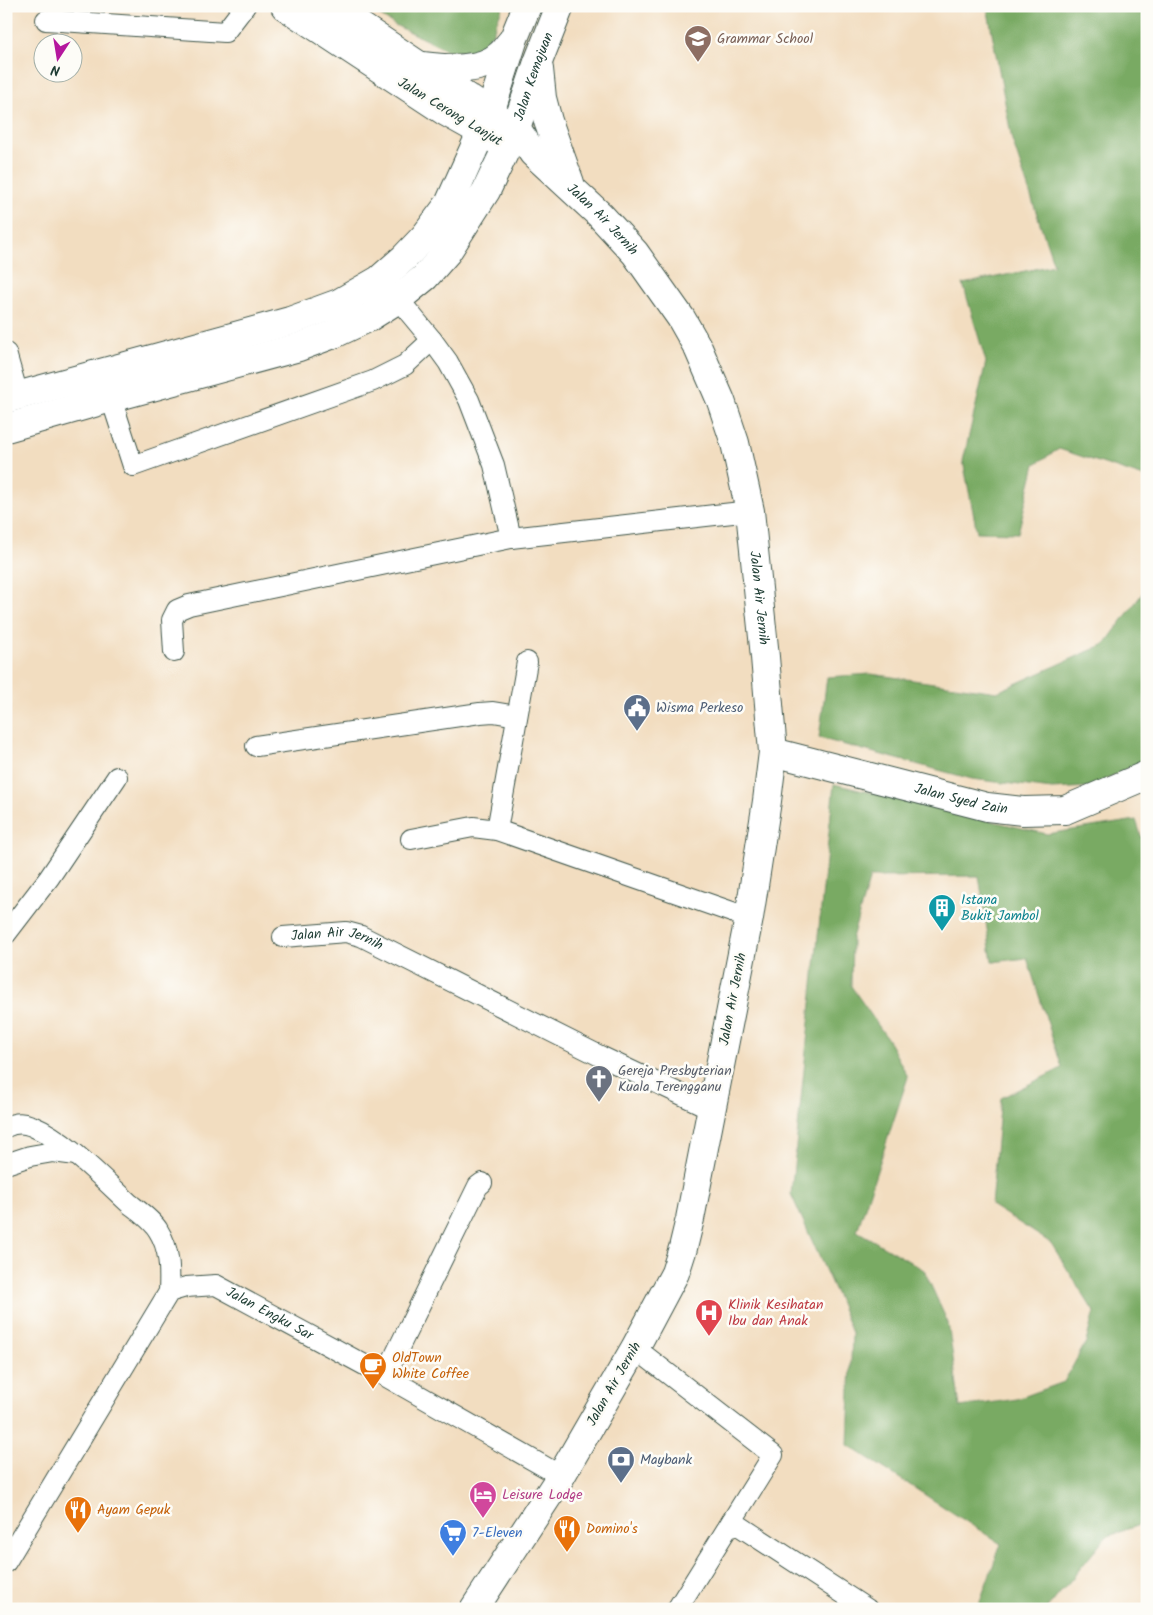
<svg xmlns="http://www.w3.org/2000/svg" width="1153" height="1615" viewBox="0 0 1153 1615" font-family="Kalam,sans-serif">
<rect width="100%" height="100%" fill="#fdfcf7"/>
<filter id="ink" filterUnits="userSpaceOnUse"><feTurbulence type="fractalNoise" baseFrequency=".02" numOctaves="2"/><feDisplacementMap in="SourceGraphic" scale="10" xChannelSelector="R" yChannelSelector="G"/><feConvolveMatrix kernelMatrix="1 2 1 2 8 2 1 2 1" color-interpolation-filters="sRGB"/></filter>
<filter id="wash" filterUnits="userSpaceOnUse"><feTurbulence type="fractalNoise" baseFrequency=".0096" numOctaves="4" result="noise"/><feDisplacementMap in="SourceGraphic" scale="20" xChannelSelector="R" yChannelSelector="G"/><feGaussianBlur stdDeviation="1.12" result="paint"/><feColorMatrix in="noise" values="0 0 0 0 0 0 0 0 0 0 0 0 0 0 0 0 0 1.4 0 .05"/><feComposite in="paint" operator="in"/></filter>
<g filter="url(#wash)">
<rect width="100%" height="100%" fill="#f2ddc0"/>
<path fill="#79aa63" stroke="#4c744c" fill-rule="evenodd" d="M365,6H503L492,34L476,51H449L395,25Z
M987,6H1147V478L1059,449L1035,464L1018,533L977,532L963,461L986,362L963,284L1054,265L1012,140Z
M1147,578V759L1090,787L1052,789L972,779L819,738L827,677L871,674L997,692L1105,644L1144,591Z
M834,784L1047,834L1136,820L1147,854V1522L1106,1537L1047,1609H977L1001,1544L848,1445L852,1333L838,1298L791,1194ZM979,876L992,962L1027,958L1062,1068L1001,1098L991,1205L1051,1243L1094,1312L1086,1342L1064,1382L1017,1399L960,1407L948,1323L924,1270L857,1231L908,1077L887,1038L851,986L852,938L870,877Z"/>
</g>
<g filter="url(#ink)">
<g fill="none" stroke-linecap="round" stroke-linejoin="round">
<defs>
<g id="street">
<path d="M46,20L225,32L245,6"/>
<path d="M398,299L432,340L448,362L469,400L494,465L511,538"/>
<path d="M6,353L18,395"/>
<path d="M111,398L133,466L373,381L405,365L432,340"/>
<path d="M174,652L172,620L177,610L189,605L511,538L750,511"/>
<path d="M256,746L480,713L493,712L517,716"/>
<path d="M497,830L527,662"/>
<path d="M411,839L473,827L497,830L749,918"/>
<path d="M6,934L49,878L117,777"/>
<path id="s1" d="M283,937L346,932L361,936L602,1057L712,1109"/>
<path d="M6,1127C14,1123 23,1122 32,1126C66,1140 103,1179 130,1204C139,1211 152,1220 158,1230C170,1249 170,1270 169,1292"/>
<path d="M6,1164L30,1156L53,1152L76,1155"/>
<path d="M635,1348L773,1455L677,1609"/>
<path d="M385,1376L478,1186L482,1183"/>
<path d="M732,1521L867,1609"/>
<path id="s2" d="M6,1562L169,1292L186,1287L216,1285L385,1376L561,1476"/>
</g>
<g id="secondary">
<path d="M285,6L446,112L496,140"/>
<path id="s3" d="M330,6L490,113L516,128L533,153L600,215L635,253L681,318L698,348L721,401L735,443L750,511L765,657L773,752L767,801L749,918L690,1219L683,1248L675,1273L635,1348L561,1476L474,1609"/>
<path d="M422,66C446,69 481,73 501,54C505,50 509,44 513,40"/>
<path d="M539,69L542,98L548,121L570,183"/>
<path d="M6,399L290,321L339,303L379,280L404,258L425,236L449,204L490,113L514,38L527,6"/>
<path id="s4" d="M6,428L111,398L299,347L334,334L368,318L398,299L425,277L447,252L486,191L516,128L538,62L560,6"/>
<path id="s5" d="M773,752L987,807L1023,811L1065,810L1147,775"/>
</g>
</defs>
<use href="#street" stroke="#3f5549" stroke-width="22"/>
<use href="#secondary" stroke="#3f5549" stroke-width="30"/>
<use href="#street" stroke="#fff" stroke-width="20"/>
<use href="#secondary" stroke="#fff" stroke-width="28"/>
</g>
</g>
<defs>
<symbol id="school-pin" viewBox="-11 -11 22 30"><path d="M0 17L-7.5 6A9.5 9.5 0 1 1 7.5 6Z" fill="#8d6e63" stroke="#fdfcf7"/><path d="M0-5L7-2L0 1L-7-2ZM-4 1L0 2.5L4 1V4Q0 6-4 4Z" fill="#fff"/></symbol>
<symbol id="civic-pin" viewBox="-11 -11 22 30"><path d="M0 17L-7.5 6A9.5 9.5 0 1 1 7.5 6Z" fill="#5c6f8a" stroke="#fdfcf7"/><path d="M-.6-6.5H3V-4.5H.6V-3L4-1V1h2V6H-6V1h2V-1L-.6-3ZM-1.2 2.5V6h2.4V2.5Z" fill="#fff"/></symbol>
<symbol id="building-pin" viewBox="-11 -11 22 30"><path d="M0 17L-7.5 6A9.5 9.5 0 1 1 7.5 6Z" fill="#0f9aa8" stroke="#fdfcf7"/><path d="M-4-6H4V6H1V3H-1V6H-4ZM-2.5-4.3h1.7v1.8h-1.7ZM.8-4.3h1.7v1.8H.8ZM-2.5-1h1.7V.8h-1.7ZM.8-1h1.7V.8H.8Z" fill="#fff"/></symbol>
<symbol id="church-pin" viewBox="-11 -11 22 30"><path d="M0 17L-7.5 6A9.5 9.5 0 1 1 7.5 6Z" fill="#6b7280" stroke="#fdfcf7"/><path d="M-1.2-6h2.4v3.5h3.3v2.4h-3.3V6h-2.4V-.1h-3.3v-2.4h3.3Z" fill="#fff"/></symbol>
<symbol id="hospital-pin" viewBox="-11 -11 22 30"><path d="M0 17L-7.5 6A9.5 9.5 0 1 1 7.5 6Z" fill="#e0444e" stroke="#fdfcf7"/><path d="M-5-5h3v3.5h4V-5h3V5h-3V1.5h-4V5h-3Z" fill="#fff"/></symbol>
<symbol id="cafe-pin" viewBox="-11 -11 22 30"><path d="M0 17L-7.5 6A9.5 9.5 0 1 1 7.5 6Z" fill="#e8710a" stroke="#fdfcf7"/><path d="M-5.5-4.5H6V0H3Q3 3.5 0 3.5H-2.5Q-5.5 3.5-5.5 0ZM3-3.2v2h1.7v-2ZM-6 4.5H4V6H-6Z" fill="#fff"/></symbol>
<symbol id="bank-pin" viewBox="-11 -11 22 30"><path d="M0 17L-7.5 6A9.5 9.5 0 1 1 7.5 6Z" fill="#5c6f8a" stroke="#fdfcf7"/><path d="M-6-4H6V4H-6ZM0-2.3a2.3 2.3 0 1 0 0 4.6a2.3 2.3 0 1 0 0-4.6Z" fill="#fff"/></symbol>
<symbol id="hotel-pin" viewBox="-11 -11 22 30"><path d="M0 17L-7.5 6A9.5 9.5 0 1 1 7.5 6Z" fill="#d1479c" stroke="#fdfcf7"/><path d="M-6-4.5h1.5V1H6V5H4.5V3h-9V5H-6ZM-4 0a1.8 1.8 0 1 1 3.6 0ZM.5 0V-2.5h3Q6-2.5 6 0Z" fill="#fff"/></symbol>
<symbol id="restaurant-pin" viewBox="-11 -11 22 30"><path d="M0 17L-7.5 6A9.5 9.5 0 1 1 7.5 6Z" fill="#e8710a" stroke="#fdfcf7"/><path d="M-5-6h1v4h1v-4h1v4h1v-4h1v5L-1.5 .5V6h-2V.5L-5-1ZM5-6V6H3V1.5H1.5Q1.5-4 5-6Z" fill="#fff"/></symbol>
<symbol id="supermarket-pin" viewBox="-11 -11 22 30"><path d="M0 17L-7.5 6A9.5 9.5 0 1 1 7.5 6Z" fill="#3f7fe0" stroke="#fdfcf7"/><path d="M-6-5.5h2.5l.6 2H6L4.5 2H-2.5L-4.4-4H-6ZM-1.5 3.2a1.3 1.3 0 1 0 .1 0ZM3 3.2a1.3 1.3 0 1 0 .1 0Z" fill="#fff"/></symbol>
</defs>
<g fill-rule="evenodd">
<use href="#school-pin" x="682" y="23" width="32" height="43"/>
<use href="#civic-pin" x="621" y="692" width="32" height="43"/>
<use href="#building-pin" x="926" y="892" width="32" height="43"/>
<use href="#church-pin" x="583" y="1063" width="32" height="43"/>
<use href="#hospital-pin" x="693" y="1297" width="32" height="43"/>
<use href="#cafe-pin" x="357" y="1350" width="32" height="43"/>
<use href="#bank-pin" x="605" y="1444" width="32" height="43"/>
<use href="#hotel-pin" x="467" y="1479" width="32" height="43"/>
<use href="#restaurant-pin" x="62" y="1494" width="32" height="43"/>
<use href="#restaurant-pin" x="551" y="1513" width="32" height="43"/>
<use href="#supermarket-pin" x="437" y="1517" width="32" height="43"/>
</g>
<g text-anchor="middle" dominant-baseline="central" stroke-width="5" stroke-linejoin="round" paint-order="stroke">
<g font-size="14" fill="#785e54" stroke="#fdfcf7" text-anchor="start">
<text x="717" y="39">Grammar School</text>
</g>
<g font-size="14" fill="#1f3d34" stroke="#fdfcf7">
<text stroke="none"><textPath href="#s4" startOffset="679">Jalan Kemajuan</textPath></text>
<text transform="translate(450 112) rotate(31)">Jalan Cerong Lanjut</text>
<text stroke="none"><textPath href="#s3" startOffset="349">Jalan Air Jernih</textPath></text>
<text stroke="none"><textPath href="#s3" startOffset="769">Jalan Air Jernih</textPath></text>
<text stroke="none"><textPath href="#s5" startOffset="194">Jalan Syed Zain</textPath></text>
<text stroke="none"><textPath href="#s1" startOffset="55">Jalan Air Jernih</textPath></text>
<text transform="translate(733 999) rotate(-79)">Jalan Air Jernih</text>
<text stroke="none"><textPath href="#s2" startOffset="424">Jalan Engku Sar</textPath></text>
<text transform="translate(614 1384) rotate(-60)">Jalan Air Jernih</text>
</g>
<g font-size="14" fill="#4e5e75" stroke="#fdfcf7" text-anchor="start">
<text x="656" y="708">Wisma Perkeso</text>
<text x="640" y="1460">Maybank</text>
</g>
<g font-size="14" fill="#0d838f" stroke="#fdfcf7" text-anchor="start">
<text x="961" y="900">Istana<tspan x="961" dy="16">Bukit Jambol</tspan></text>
</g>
<g font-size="14" fill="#5b616d" stroke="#fdfcf7" text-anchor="start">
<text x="618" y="1071">Gereja Presbyterian<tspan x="618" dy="16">Kuala Terengganu</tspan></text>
</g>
<g font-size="14" fill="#be3a42" stroke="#fdfcf7" text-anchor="start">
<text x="728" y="1305">Klinik Kesihatan<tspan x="728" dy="16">Ibu dan Anak</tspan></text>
</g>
<g font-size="14" fill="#c56008" stroke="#fdfcf7" text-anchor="start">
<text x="392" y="1358">OldTown<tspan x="392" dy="16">White Coffee</tspan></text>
<text x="97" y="1510">Ayam Gepuk</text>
<text x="586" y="1529">Domino's</text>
</g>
<g font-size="14" fill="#b23c85" stroke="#fdfcf7" text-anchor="start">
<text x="502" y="1495">Leisure Lodge</text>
</g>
<g font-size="14" fill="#366cbe" stroke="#fdfcf7" text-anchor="start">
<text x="472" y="1533">7-Eleven</text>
</g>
</g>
<rect width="1153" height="1615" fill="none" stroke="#fdfcf7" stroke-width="25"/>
<g transform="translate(58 58) rotate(192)"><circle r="24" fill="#fdfcf7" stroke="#a4b0a9"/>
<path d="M0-4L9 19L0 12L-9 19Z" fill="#b5179e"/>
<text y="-8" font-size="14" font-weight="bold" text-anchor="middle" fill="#1f3d34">N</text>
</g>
</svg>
